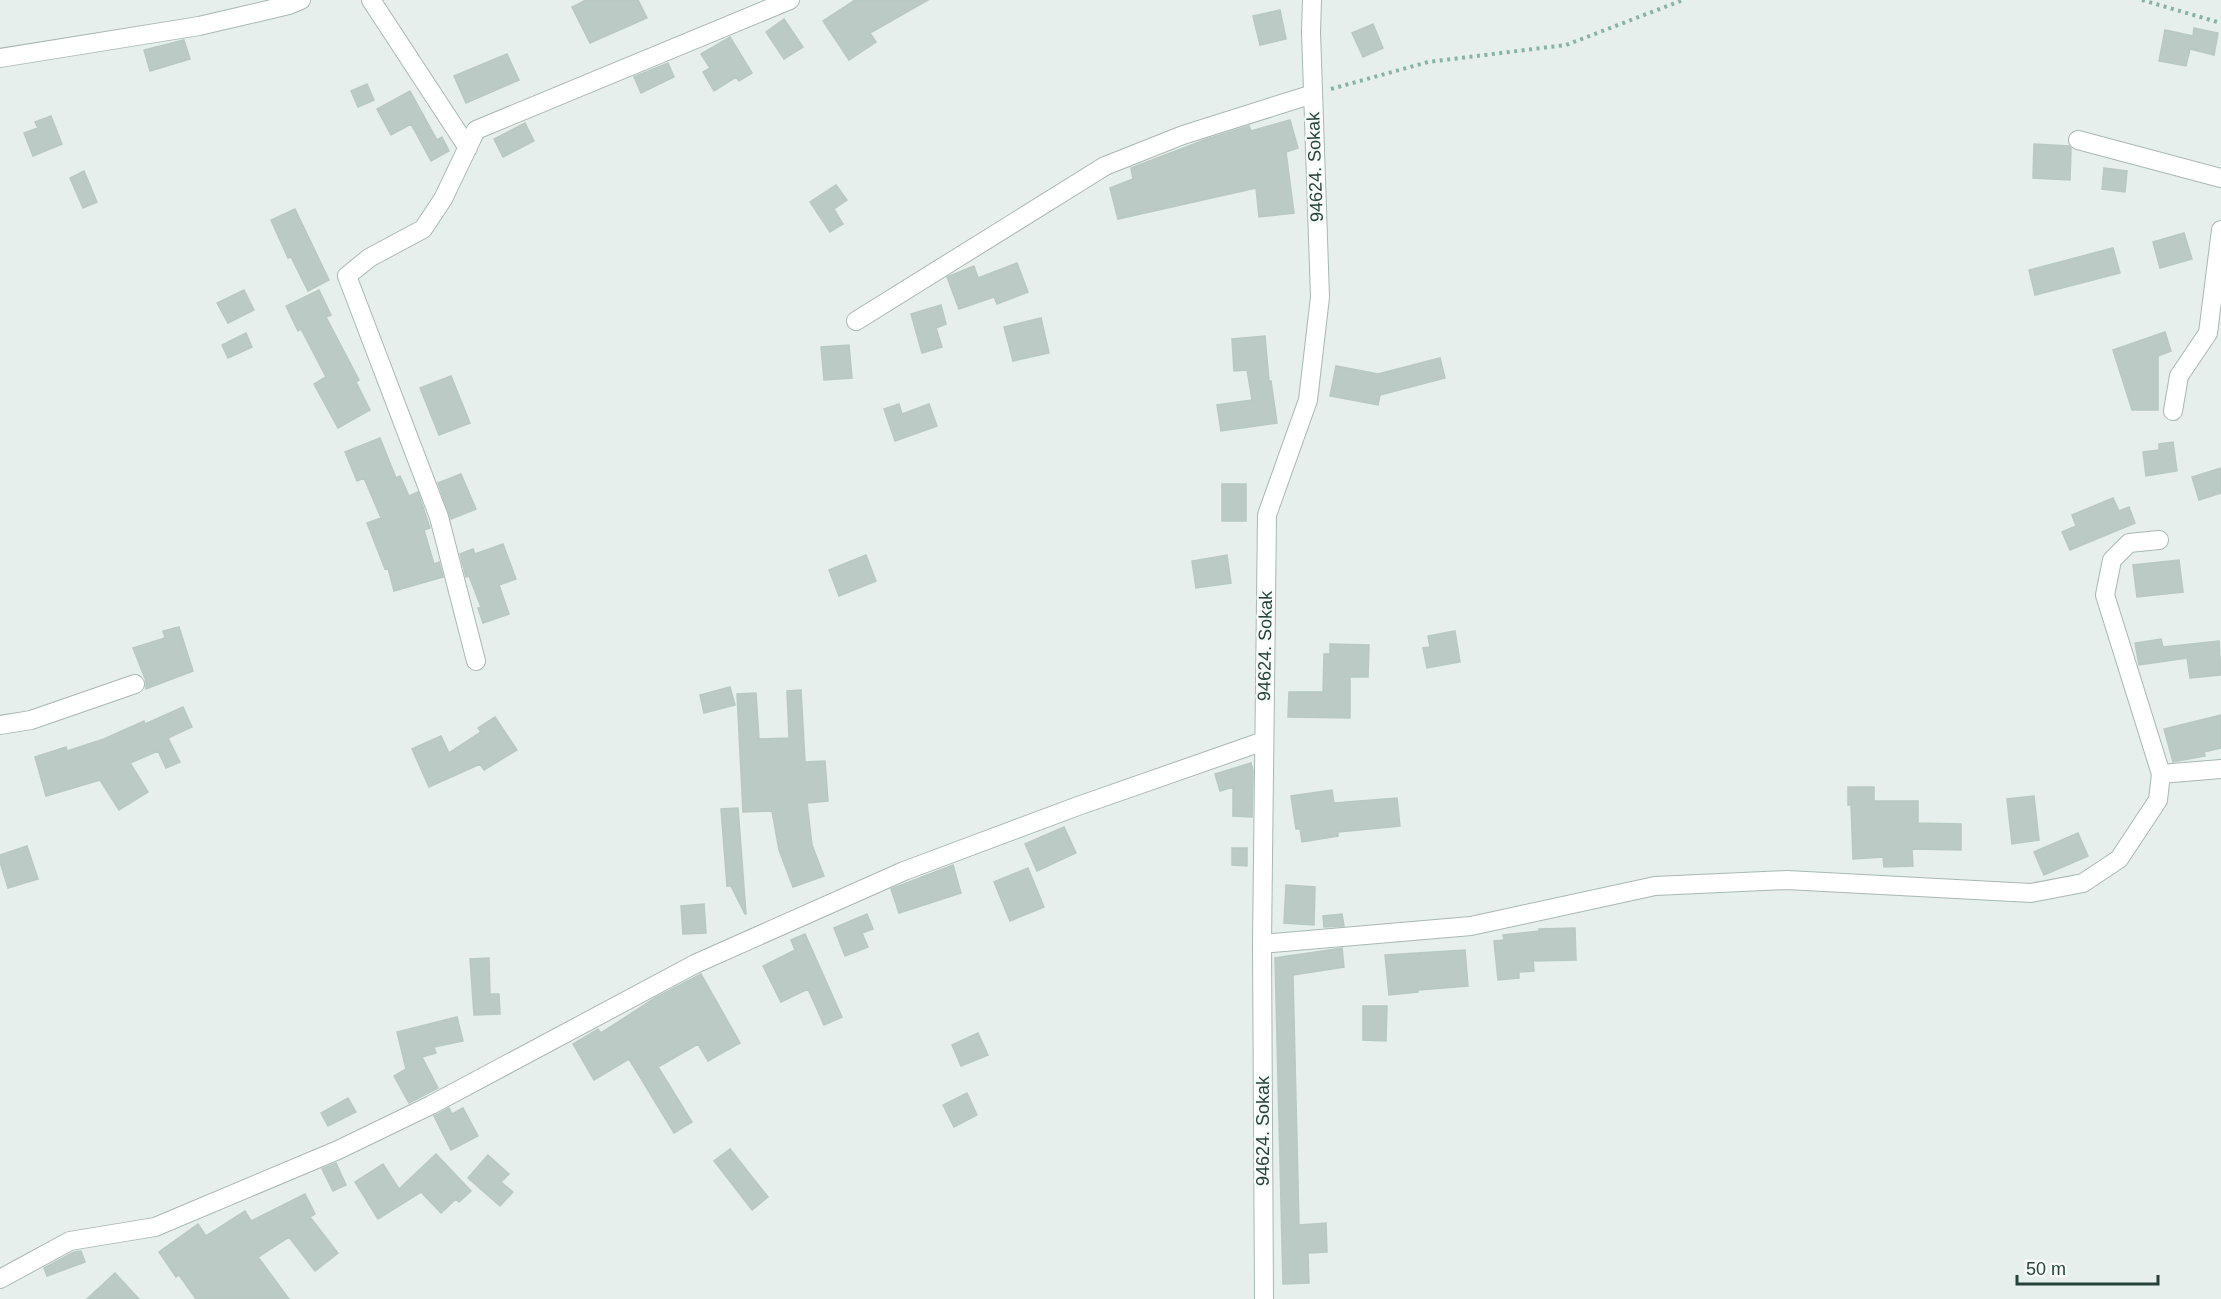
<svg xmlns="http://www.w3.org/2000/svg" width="2221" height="1299" viewBox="0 0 2221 1299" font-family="Arial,sans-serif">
<rect width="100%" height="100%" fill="#e6efeb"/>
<path fill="#bbcac4" stroke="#b8c9c2" stroke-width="1.5" d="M586,0H638L647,18L590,43L572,7Z
M855,0H928L870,33L876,42L849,60L823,21Z
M1280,10L1286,39L1260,45L1253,16Z
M784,19L803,47L784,59L766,32Z
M1373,24L1383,48L1363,57L1352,33Z
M2194,28L2218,33L2214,55L2190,49L2186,66L2159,61L2165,30L2193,36Z
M730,37L752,73L739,81L736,77L714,91L703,72L710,68L701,54Z
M184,40L190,59L150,71L144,50Z
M507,54L519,80L466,103L454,76Z
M668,63L674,77L641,93L634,77Z
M367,84L374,100L358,107L351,91Z
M410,91L437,140L442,137L449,151L431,161L411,124L391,135L377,109Z
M51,116L62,144L33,156L24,133L38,128L35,122Z
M1290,120L1298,148L1286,152L1294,213L1259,217L1256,188L1118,219L1110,188L1133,179L1131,168L1207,139L1249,126L1251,131Z
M525,123L534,141L503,157L494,139Z
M2034,144L2069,146L2071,149L2070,180L2033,178Z
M2104,168L2127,171L2125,192L2102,189Z
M84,171L97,202L83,208L70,178Z
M836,185L847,200L834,209L843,224L830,232L810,202Z
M295,209L329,280L308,291L291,257L288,258L271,220Z
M2184,233L2192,259L2160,268L2153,242Z
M2113,248L2120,273L2035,295L2029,270Z
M1017,263L1028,292L997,304L994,297L959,309L947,277L974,266L978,278Z
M244,290L254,310L228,323L217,303Z
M319,290L331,315L326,317L359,380L356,382L370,410L338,428L314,384L326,377L301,329L298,331L286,306Z
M941,305L946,324L936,328L942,347L922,353L911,314Z
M1041,318L1049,353L1013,361L1004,327Z
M2165,332L2171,351L2158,356V410H2132L2113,350Z
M246,333L252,347L228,358L222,345Z
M1265,336L1269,381H1271L1277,423L1221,431L1217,405L1252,400L1247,370L1234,371L1232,339Z
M849,345L852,378L824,380L821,347Z
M1440,358L1445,378L1380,395L1378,405L1330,396L1336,366L1378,374Z
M451,376L470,423L439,435L420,388Z
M899,404L902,414L929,404L937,426L895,441L884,409Z
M380,438L396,478L400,476L409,496L418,492L430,528L424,530L434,564L439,562L443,577L394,591L388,568L385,569L367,523L381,518L364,478L357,481L345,452Z
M2173,442L2177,471L2146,476L2143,452L2159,450V444Z
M2221,468V493L2199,500L2192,477Z
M461,474L476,509L451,519L438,483Z
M1222,484H1246V521H1222Z
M2113,498L2119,511L2129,507L2135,523L2070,550L2062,532L2076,526L2072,515Z
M503,544L516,579L499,585L509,614L483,623L478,608L481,607L469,576L466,577L460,554L473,549L475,554Z
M866,555L876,581L839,596L829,570Z
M1227,555L1231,583L1196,588L1192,561Z
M2179,560L2183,592L2137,597L2133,565Z
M179,627L193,671L146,689V681L133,648L165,638L163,631Z
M1455,631L1460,662L1427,668L1423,648L1430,647L1428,636Z
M2161,639L2163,647L2219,641L2221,675L2190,678L2187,658L2139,665L2135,643Z
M1330,644L1369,645L1368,677H1350V718L1288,717L1289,692H1323L1324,654H1330Z
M730,687L735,705L704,713L700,695Z
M801,690L805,762L825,761L828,801L807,803L812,845L824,876L793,887L779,850L772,811L743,812L737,694L756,693L759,739L789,738L787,691Z
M183,707L192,727L168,738L180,762L166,768L158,751L130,763L148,792L119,810L100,780L46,796L35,757L66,747L67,751L104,739L144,721L145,724Z
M2221,715V748L2204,752L2205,756L2173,762L2164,729Z
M495,717L517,750L484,770L480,764L429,787L412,749L441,736L449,753L481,732L478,728Z
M1251,763L1253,770L1252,817L1233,816V787L1220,791L1215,774Z
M1848,787H1874V801H1918V823L1961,824V850L1912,849L1913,866L1884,867L1883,857L1853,859L1851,805H1848Z
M1332,790L1334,803L1397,798L1400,826L1338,832V836L1302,842L1300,829H1296L1291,796Z
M2034,796L2039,840L2012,844L2007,799Z
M738,808L746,914H745L731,886H727L721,809Z
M1064,827L1076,853L1037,871L1025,844Z
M2078,833L2088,856L2044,875L2034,852Z
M27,846L38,879L8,888L0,862V855Z
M1232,848H1247V866L1232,865Z
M953,865L961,893L899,913L891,889Z
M1028,868L1044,907L1010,921L994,882Z
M1286,885L1315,887L1314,925L1284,923Z
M704,904L706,933L683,934L681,906Z
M867,914L873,929L862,933L868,947L845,956L834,928Z
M1342,914L1344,926L1324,927L1323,916Z
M1575,928L1576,960L1533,961L1534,971L1519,972V978L1498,980L1494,941L1504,940L1503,935L1539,931V929Z
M805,934L842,1017L824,1025L808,989L781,1002L763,966L795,950L791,940Z
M1342,948L1344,967L1293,975L1299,1225L1326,1223L1327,1252L1308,1253L1309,1283L1283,1284L1275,958Z
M1465,950L1468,986L1418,990V992L1389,995L1385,955Z
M489,958L490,994H499L500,1014L474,1015L470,959Z
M701,974L740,1043L708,1061L698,1044L658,1067L692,1122L674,1133L629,1059L594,1080L573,1044L598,1029L601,1033L655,998Z
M1363,1006H1387L1386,1041L1363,1040Z
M457,1017L463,1041L434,1047L436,1053L422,1057L438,1088L409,1103L394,1076L406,1069L397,1032Z
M978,1033L988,1055L961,1066L952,1045Z
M967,1093L977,1115L954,1127L943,1105Z
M348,1098L356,1112L328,1126L321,1113Z
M449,1108L452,1114L463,1108L478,1136L451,1150L434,1116Z
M730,1149L768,1197L752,1210L714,1161Z
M436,1154L471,1191L459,1202L456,1199L441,1213L421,1192L378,1219L355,1182L383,1164L399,1189Z
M488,1155L509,1174L501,1182L513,1192L500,1206L468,1178Z
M336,1163L346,1185L333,1191L322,1169Z
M305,1194L315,1214L310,1217L338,1253L315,1271L289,1237L258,1257L289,1299H196L179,1275L176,1277L159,1252L198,1224L206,1236L245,1211L251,1221Z
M81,1251L85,1262L47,1276L44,1268L74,1252Z
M115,1273L139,1299H87Z"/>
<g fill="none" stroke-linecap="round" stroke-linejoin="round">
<defs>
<path id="minor" d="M371,0L468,148
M0,58L199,26L289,5L301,0
M2078,140L2221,178
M856,321L1105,166L1183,135L1313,94
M2173,411L2179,376L2208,333L2221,230
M2159,540L2129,543L2112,560L2105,595L2161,774
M476,661L439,517L347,276L369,258L423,229L443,199L476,130L790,0
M0,725L31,720L135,684
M1262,944L1471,926L1655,886L1787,880L2031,893L2083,883L2119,859L2158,800L2161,774L2221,769
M0,1279L70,1241L155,1227L338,1150L431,1105L695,964L904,871L1078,806L1264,741
M1264,1299L1262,944L1267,515L1308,400L1320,297L1311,32L1312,0"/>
</defs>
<use href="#minor" stroke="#a8b8b2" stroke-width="20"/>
<path stroke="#86b3a5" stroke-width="4" stroke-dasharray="3 4.5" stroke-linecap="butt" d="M2142,0L2221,23
M1331,89L1428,62L1566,45L1683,0"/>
<use href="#minor" stroke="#fff" stroke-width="18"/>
</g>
<g text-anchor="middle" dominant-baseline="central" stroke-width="4.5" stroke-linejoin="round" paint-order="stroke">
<g font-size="18" fill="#24423a" stroke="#f7fbf9">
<text transform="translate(1315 167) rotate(-92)">94624. Sokak</text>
<text transform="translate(1265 646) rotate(-89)">94624. Sokak</text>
<text transform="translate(1263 1131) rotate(-90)">94624. Sokak</text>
</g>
</g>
<path d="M2017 1275v9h141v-9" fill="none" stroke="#24423a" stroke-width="3"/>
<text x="2026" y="1275" font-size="18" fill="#24423a" stroke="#f7fbf9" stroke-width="4.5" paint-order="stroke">50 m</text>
</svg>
